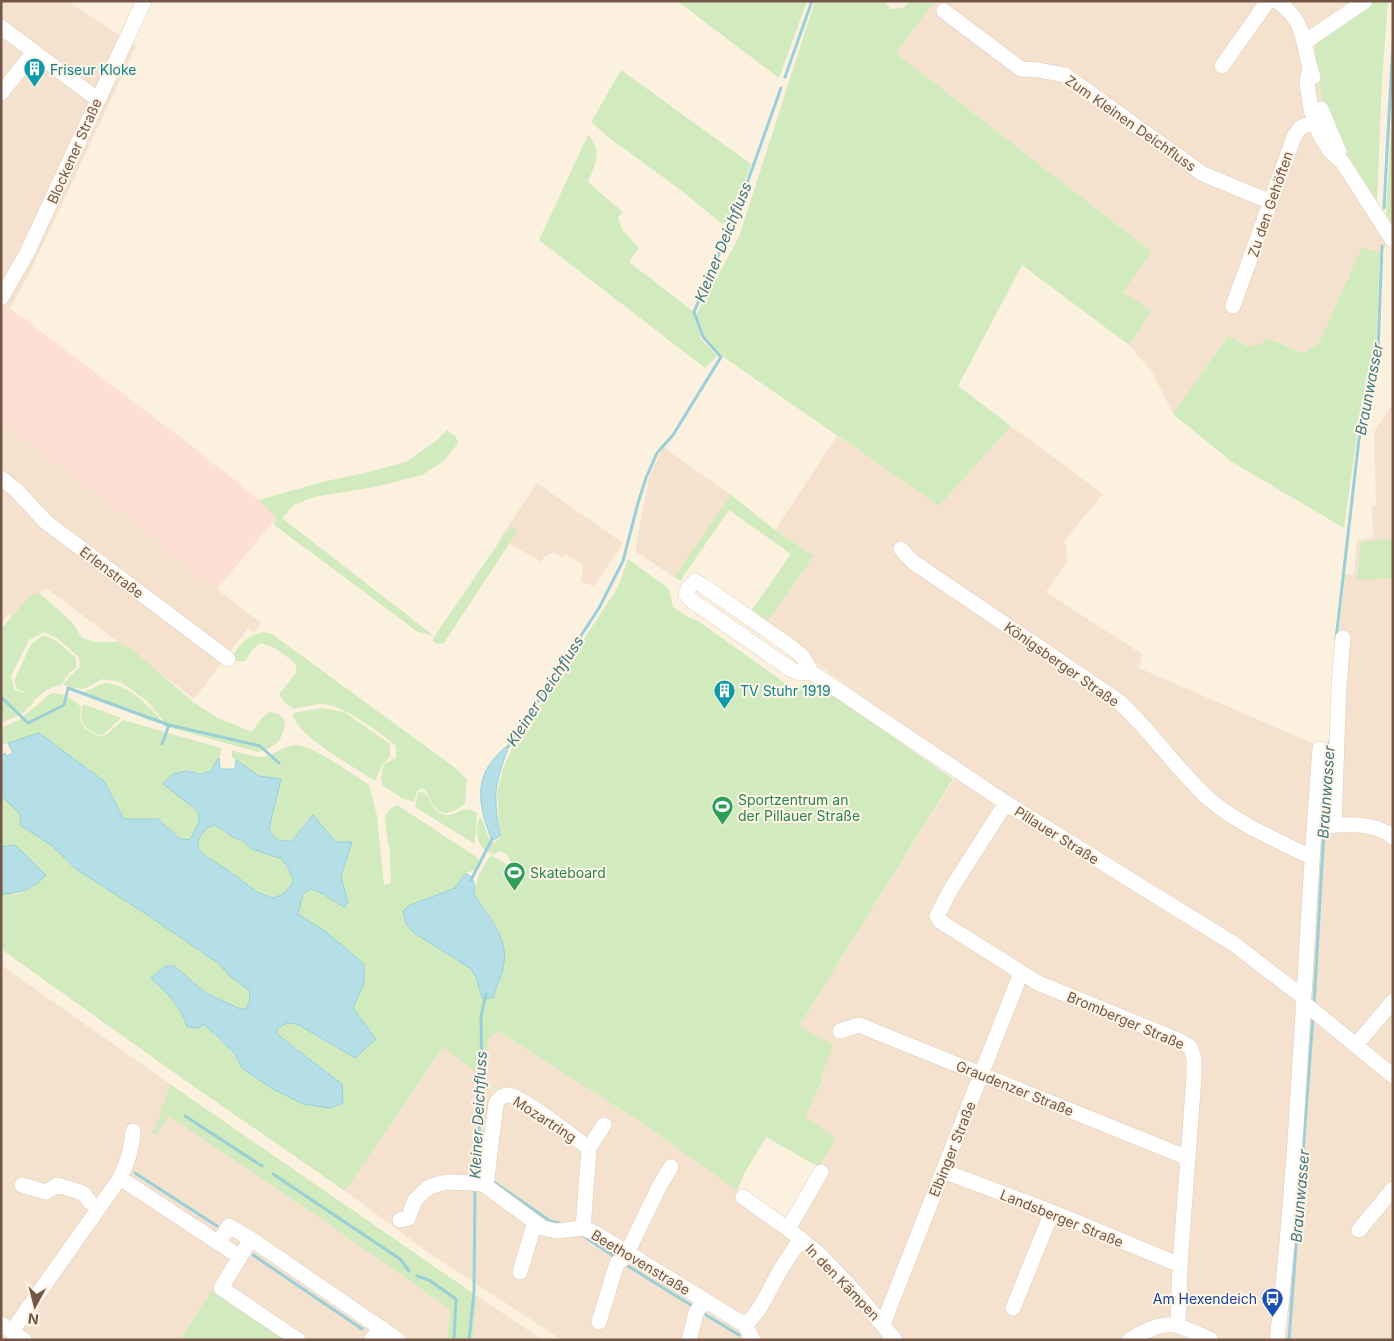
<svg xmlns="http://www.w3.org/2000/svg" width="1394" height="1341" viewBox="0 0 1394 1341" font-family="Inter,sans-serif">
<rect width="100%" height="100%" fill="#fcf1df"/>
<path fill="#f4e2ce" d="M1,1H67L136,46L31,270L10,308L1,318Z
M935,1H1376L1316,41L1358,173L1393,226V239L1380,253L1362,248L1318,345L1302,353L1267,338L1260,345L1247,346L1228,336L1173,414L1152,372L1129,345L1150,311L1123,292L1152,252L896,53Z
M1393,403V1340H562L426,1251L345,1191L444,1046L488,1039L498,1031L648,1127L737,1191L735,1198L782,1231L836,1138L805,1117L824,1078L799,1026L962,766L821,667L799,646L767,622L814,556L775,530L837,436L939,506L1011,426L1103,494L1065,540L1068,561L1046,592L1142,654L1139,668L1333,752L1336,661L1345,574H1354L1357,540L1373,538L1372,507L1376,506L1374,432Z
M1,422L162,543L164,548L261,623L254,633L248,628L194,699L46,588L15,619L9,614L1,623Z
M663,447L731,495L674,577L635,551L649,478Z
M537,483L623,543L594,586L581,582L583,565L565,554L562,557L554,552L544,557L541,562L500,538Z
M1,965L170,1084L155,1130L152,1131L155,1135L169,1116L325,1222L450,1309L447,1340H1Z
M477,1296L543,1340H473Z"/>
<path fill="#fddfd3" d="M10,308L193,447L259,500L277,517L217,589L163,548L162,543L1,422V318Z"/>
<path fill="#d1eabe" d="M677,1H807L779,78Z
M815,1H884L891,9L903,8L911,1H935L896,53L1152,252L1123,292L1151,311L1129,345L1022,265L958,386L1011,426L939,506L725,358L703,337L696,315L739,237Z
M1376,1H1388L1382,81L1377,201L1358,173L1352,168L1323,106L1315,52L1316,41Z
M621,70L751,164L730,221L722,224L682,191L608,137L591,122Z
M1393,93V226L1386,214Z
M588,135C603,150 595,166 588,182L623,212L618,218L623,231L639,248L629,262L694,312V315L701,339L717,356L705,368L539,240Z
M1362,247L1380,253L1376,350L1371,383L1357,435L1344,528L1232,462L1173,414L1228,336L1247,346L1260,345L1267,338L1302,353L1318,345Z
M447,430L456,437L458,443L444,461L422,475L375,487L314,497L294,505L282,518L433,635L418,632L274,525L276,517L259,500L322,482L364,473L406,462L436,441Z
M731,495L775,530L814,556L767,622L751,611L791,554L729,510L680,581L674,577Z
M513,528L516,530L515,535L444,643L442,644L435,643L433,640L436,634L508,529Z
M1393,539V578L1357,580L1361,542Z
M628,559L669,589L673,607L686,616L698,621L795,690C803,681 811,681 821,687L953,779L799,1026L833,1045L821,1076L824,1077L805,1117L836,1138L819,1167L766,1137L744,1174L737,1191L648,1127L498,1031L488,1039L485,1079L443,1047L345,1191L186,1081L1,949V894H19L36,885L23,853L15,845L1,847V795L21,815V825L51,845L76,869L146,914L218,963L231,977L249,990L250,1000L246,1009H240L206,993L174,966L170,997L181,1012L187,1027L202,1023C218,1037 231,1050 242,1068L342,1084L283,1039L277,1033V1027L287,1023L297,1024L355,1058L352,1008L364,983V964L326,932L298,914L303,894L310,889C323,891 332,903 345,907L348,902L341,877L352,842H336L313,815L292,841C277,841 277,841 269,828L281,779L259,776L232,757V750C244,753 258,760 270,755C278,752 285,746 295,745C313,745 352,774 369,785L377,816L384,885L391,883L390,853L386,829L385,816L390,809L397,805L475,856L479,860L474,870L466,873L455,888L424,901L430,943L470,968L476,977L482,998H493L497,983L499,930L474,894C476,878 482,868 491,855L511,867C512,860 507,853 500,851L494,855C477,848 474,835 479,819L482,818L490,842L495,843L500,837L497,792L503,769L512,748L618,587Z
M39,593L72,622L82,638L96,642H118L134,651L192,701L216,717L252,732L260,720L269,712L279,714L285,721C283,740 277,747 258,752L164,726L162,719L147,701L121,682L103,679L86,688L80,689L63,685L70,676L80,667L79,657L58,639L44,632L29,640L11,676L15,690L29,694L17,689L14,681L31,644L44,635L58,642L76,658V668L70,672L61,685C50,687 44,691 36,699L32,696L35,700C27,712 15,719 1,722V629L29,597Z
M263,632L272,634L454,767L467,779L465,804C457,810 444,818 436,808C429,801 432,796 422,788L417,792L414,802L402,798L382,785L381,775L384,764L396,758V746C381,733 340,703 321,704C312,704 302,708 294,709L285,703L279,694L296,673V664L277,649L261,643L254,648L245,661H236L233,656C241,642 248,636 263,632Z
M104,683C129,685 140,699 158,716L161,721L160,724L82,695L85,692Z
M51,693C63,693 72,698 81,707L80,719L85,729L99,736L106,735L123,720L221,748C221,756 220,757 216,763C206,776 200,773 186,771L164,784L198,811L199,822L190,840L179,838L158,819H124L104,781L8,743L1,746V728L19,720Z
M83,704L121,718L104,734L99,735L86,728L81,719Z
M323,708L344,712L390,744V757L382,765L375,781C358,769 292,734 293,713Z
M422,791C432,797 431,811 443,814C458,819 460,802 477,813C477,817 475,840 475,844L418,809L415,806L418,793Z
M214,825C224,829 231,839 242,839L252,849L282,859L288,867L293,879L292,884L282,895L272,898L257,892L232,873L204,855L198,848C198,837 203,829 214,825Z
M170,1084L477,1296L473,1340H447L450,1309L325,1222L169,1116L156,1135L151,1131L155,1129Z
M216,1291L292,1340H180L211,1292Z"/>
<path fill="#b4dfe6" stroke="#9acfd8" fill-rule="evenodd" d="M39,733L104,781L124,819H158L179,838L190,840L199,822L198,811L163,784L173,774L186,771L201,774L210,771L219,758L220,769H235L236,760L259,776L281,779L269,828C276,841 277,841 292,841L313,815L336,842H352L341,877L348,902L345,907C332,902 323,891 310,889L303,894L298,914L326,932L364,964V983L353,1008L376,1039L355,1058L297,1024L287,1023L277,1028V1033L283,1039L342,1084L343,1103L330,1108L303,1104L271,1088L242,1068L234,1054L218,1037L203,1024L200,1028L187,1027C182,1007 166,992 151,978L166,966H174L206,993L240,1009H246L250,1000L249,990L231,977L218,963L146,914L76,869L51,845L20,825L21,815L1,795V755L5,753L7,756L13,753L8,743ZM214,825C224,829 231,839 242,840L252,849L282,859L288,868L293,879L292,884L282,895L272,898L257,892L232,873L204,855L198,848C198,837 203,829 214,825Z
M509,745C504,760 498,775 496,791C495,806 498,821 500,836L492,841C482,814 472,785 493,760C498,754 502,749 509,745Z
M15,845L46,875C32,890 22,893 1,894V847Z
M466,873C475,879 475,884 474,894C488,917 508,935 504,964C502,975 496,987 493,998H482L476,977L470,968L414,933L406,923L403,911L408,906L455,888Z"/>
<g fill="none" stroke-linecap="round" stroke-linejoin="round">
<path stroke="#9acfd8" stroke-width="3" d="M785,77L812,1
M1384,208L1393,42
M1336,639L1359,439L1373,382L1378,351L1382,246
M1,697L28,723L64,705L68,688L169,725L162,744
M169,725L260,746L279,763
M508,747L599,608L623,561L638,503L646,478L657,453L673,435L721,357L703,337L694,312L736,214L781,88
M1325,822L1329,743
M471,880L492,839
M1314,1004L1324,830
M185,1116L262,1166
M135,1173L217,1226
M273,1174L400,1259L409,1271
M475,1179L482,1097L481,1016L486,994
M491,1180L550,1221L562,1224
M582,1235L615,1257
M253,1255L362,1329
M628,1266L694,1307
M417,1276L429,1280L456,1299L454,1340
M701,1312L739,1335
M469,1340L474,1292L475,1188
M1289,1340L1313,1017"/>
<defs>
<path id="minor" d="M1277,1C1309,24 1301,45 1313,77
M944,11L1021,69L1038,70L1065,75L1203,174L1271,202
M1,27L97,99
M1305,42L1365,1
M1222,66L1268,1
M1310,67L1307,83L1311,110L1319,133L1330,151L1343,163L1393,241
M1,93L34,52
M1321,109L1339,152
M1,298L27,253L144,1
M1233,306L1294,137L1300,128L1323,117
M1,478L16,490L46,522L228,659
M901,549L913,562L1117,700C1150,729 1175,768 1208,798C1237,824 1277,840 1311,857
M811,672L800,673L790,669L691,600L686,594L689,587L695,581L702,585L791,647L803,657L811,672L1006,803L1234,944L1303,997
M1006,803L951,889L937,916L940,921L946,925L1038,983L1178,1040L1190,1047L1194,1058V1076L1180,1265L1178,1325
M1334,825L1339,685L1343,638
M1324,826C1347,824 1374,822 1393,837
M1303,1002L1393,1076
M840,1031L859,1025L1188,1158
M1356,1045L1393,1001
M589,1148L604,1125
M943,1171L1052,1212L1180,1265
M120,1178L240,1257L251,1239L398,1340
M22,1185L46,1192L57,1185L83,1193L89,1201L98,1208
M486,1186L496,1103C499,1099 502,1095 508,1095C522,1096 575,1138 589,1148L583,1228
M743,1197L788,1229L818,1253L857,1294L895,1340
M400,1220L408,1218L415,1200L429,1187L446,1182L472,1183L482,1184L486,1186L543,1228L557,1231L583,1228L595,1233L745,1325C761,1311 767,1294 777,1276C784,1263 793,1251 801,1239
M788,1229L821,1172
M1359,1230L1393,1189
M218,1243L229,1226L251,1239
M240,1257L221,1288L298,1340
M520,1272L535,1222
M1013,1308L1052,1212
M599,1322L617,1263L625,1258L627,1253L660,1185L671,1167
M1,1324L24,1340
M883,1324L1021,973
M745,1325L753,1340
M12,1331L120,1178C128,1162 132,1149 133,1131
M371,1340L382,1328
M689,1340L696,1313L704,1300
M1130,1340C1142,1332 1163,1321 1178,1326C1189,1329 1201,1335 1211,1340
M1277,1340C1300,1144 1304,946 1320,749"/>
</defs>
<use href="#minor" stroke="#e0ccbb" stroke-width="16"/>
<use href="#minor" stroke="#fff" stroke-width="15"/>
</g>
<defs>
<symbol id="building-pin" viewBox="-11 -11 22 30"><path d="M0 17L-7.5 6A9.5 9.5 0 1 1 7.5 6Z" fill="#0f9aa8" stroke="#fff5e6"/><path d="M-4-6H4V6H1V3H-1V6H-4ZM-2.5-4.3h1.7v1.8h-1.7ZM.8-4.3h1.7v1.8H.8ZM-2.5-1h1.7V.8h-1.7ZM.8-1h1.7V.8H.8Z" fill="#fff"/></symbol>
<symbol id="stadium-pin" viewBox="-11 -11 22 30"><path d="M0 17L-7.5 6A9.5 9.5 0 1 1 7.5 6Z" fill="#2e9e5b" stroke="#fff5e6"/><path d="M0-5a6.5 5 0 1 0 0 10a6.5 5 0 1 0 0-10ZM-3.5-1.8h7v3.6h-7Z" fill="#fff"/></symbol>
<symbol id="bus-pin" viewBox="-11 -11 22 30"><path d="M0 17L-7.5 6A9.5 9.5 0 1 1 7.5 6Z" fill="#1a4fb4" stroke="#fff5e6"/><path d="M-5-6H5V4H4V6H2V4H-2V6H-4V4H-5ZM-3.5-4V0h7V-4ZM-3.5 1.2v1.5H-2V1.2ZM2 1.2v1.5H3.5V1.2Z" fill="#fff"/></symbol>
</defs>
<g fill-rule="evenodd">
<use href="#building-pin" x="22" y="56" width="25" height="34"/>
<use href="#building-pin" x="712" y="678" width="25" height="34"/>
<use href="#stadium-pin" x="710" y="794" width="25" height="34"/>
<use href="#stadium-pin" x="502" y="860" width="25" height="34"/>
<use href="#bus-pin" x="1260" y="1286" width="25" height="34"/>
</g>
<g text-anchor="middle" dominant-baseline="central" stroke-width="4" stroke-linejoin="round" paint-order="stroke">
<g font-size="14" fill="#0d838f" stroke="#fff5e6" text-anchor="start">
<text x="50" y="69">Friseur Kloke</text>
<text x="740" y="690">TV Stuhr 1919</text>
</g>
<g font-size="14" fill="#735647" stroke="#fff5e6">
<text transform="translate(1131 123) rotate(35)">Zum Kleinen Deichfluss</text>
<text transform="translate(74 151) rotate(-66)">Blockener Straße</text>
<text transform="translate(1270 204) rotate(-71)">Zu den Gehöften</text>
<text transform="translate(112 572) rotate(37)">Erlenstraße</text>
<text transform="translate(1062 664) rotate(35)">Königsberger Straße</text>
<text transform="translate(1057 835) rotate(32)">Pillauer Straße</text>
<text transform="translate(1126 1020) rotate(23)">Bromberger Straße</text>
<text transform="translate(1015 1088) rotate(22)">Graudenzer Straße</text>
<text transform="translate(545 1119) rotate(33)">Mozartring</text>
<text transform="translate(952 1149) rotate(-68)">Elbinger Straße</text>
<text transform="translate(1062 1218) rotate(22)">Landsberger Straße</text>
<text transform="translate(641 1262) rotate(31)">Beethovenstraße</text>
<text transform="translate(843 1282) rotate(46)">In den Kämpen</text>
</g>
<g font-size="14" fill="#27864d" stroke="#fff5e6" text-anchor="start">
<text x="738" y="799">Sportzentrum an<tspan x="738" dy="16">der Pillauer Straße</tspan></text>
<text x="530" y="872">Skateboard</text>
</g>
<g font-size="14" fill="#164399" stroke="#fff5e6" text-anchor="end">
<text x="1257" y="1298">Am Hexendeich</text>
</g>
<g font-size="15" font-style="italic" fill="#3e7780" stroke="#fff5e6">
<text transform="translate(723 242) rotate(-68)">Kleiner Deichfluss</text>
<text transform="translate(1369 389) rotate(-79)">Braunwasser</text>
<text transform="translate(545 691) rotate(-57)">Kleiner Deichfluss</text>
<text transform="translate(1326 792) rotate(-86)">Braunwasser</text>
<text transform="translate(478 1115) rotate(-87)">Kleiner Deichfluss</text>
<text transform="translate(1300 1196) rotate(-85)">Braunwasser</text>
</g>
</g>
<rect width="1394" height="1341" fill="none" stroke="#735647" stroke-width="5"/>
<g transform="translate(35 1306) rotate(187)" stroke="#fff5e6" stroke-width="4" paint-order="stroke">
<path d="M0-4L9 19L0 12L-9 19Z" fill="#735647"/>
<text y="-8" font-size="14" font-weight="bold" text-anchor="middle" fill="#735647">N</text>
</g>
</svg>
